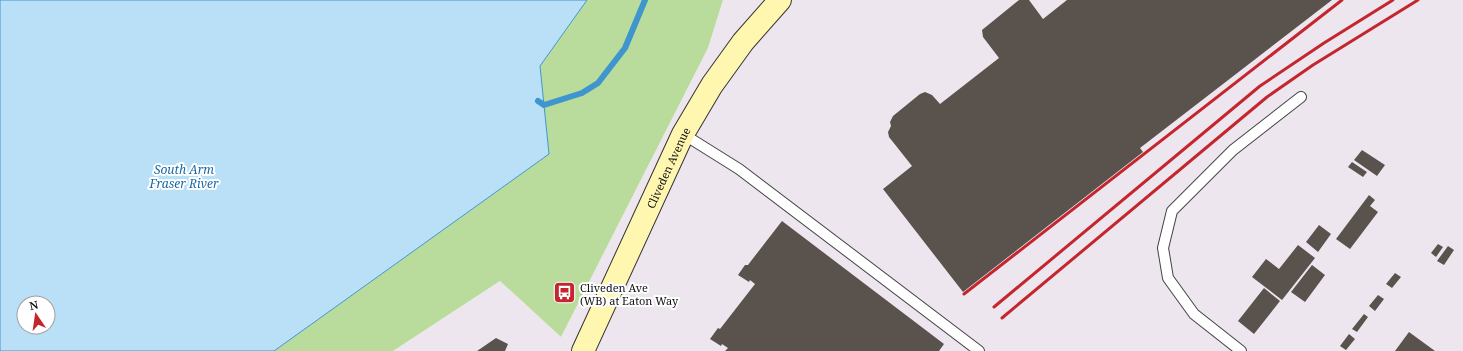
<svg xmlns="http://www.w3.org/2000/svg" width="1463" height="351" viewBox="0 0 1463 351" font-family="'Noto Serif',serif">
<rect width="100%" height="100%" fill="#fffdf5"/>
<path fill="#eee6ef" d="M723,0H1463V351H393L500,281L561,337L708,48Z"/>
<path fill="#b9dc9c" d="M587,0H723L708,48L561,337L500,281L393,351H274L549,154L540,66Z"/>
<path fill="#b9e0f7" stroke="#3f96cf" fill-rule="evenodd" d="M0,0H587L540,66L549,154L274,351H0ZM24,303H48V327H24Z"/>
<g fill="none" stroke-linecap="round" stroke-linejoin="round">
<path stroke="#3f96cf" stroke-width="6" d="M538,101L544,105L582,93L598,83L625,48L645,0"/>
</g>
<path fill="#5a524d" d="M1019,0H1029L1043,19L1067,0H1332L1140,148L1143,152L963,292L883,189L912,166L889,137L888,132L891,126L890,122L893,116L920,94L925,92L932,95L940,104L999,58L983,37L982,30Z
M1362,150L1385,165L1377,176L1354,160Z
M1352,162L1367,172L1363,177L1348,167Z
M1369,195L1375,200L1370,206L1378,212L1350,249L1336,239Z
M782,221L944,344L939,351H725L728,348L722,344L721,346L710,339L718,328L720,329L755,284L750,280L749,282L738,275L745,265H748L751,261Z
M1319,225L1331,234L1318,252L1306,242Z
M1438,244L1443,247L1436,257L1431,253Z
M1298,245L1315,258L1282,300L1252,277L1266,259L1279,269Z
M1448,246L1454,250L1444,265L1437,261Z
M1312,265L1325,275L1305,302L1291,292Z
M1395,273L1401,277L1392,288L1386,284Z
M1264,288L1280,301L1254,334L1238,321Z
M1378,295L1384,299L1375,311L1369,306Z
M1364,314L1368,317L1357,332L1352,329Z
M1409,332L1435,351H1395Z
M1349,334L1355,339L1346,350L1340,346Z
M496,338L508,344L505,351H477Z"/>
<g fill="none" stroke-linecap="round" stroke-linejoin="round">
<defs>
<path id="lane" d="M683,134L739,169L979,351
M1241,351L1194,314L1168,278L1163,248L1172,211L1233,150L1301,97"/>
<g id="secondary">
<path id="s1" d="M583,351L683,134L712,85L743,42L780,0"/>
</g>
</defs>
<use href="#lane" stroke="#444" stroke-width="12"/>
<use href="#secondary" stroke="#333" stroke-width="24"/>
<use href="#lane" stroke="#fff" stroke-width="10"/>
<use href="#secondary" stroke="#fff6b0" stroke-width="22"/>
<path stroke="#c4262e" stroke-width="3" d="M964,294L1342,0
M994,307L1260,86L1324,43L1393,0
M1002,318L1267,97L1313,65L1418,0"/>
</g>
<defs>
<symbol id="bus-square" viewBox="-11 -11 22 22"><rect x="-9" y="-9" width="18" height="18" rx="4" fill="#c4262e" stroke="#fff"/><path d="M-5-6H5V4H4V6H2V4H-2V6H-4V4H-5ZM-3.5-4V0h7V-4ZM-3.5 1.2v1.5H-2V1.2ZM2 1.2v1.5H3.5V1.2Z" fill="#fff"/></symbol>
</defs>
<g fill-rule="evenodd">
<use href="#bus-square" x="552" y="280" width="25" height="25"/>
</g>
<g text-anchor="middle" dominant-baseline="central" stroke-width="4" stroke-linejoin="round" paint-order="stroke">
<g font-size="11" fill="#111" stroke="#fff">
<text stroke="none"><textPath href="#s1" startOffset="202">Cliveden Avenue</textPath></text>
</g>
<g font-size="11" fill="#111" stroke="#fff" text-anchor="start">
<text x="580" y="287">Cliveden Ave<tspan x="580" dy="13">(WB) at Eaton Way</tspan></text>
</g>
<g font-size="12" font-style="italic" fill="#1768a6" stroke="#fff">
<text x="184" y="169">South Arm<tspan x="184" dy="14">Fraser River</tspan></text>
</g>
</g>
<g transform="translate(36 315) rotate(347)"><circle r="19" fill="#ffffff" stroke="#a0a0a0"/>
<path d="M0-3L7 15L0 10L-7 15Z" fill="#c4262e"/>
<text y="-6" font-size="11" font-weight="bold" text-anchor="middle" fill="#111111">N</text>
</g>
</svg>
